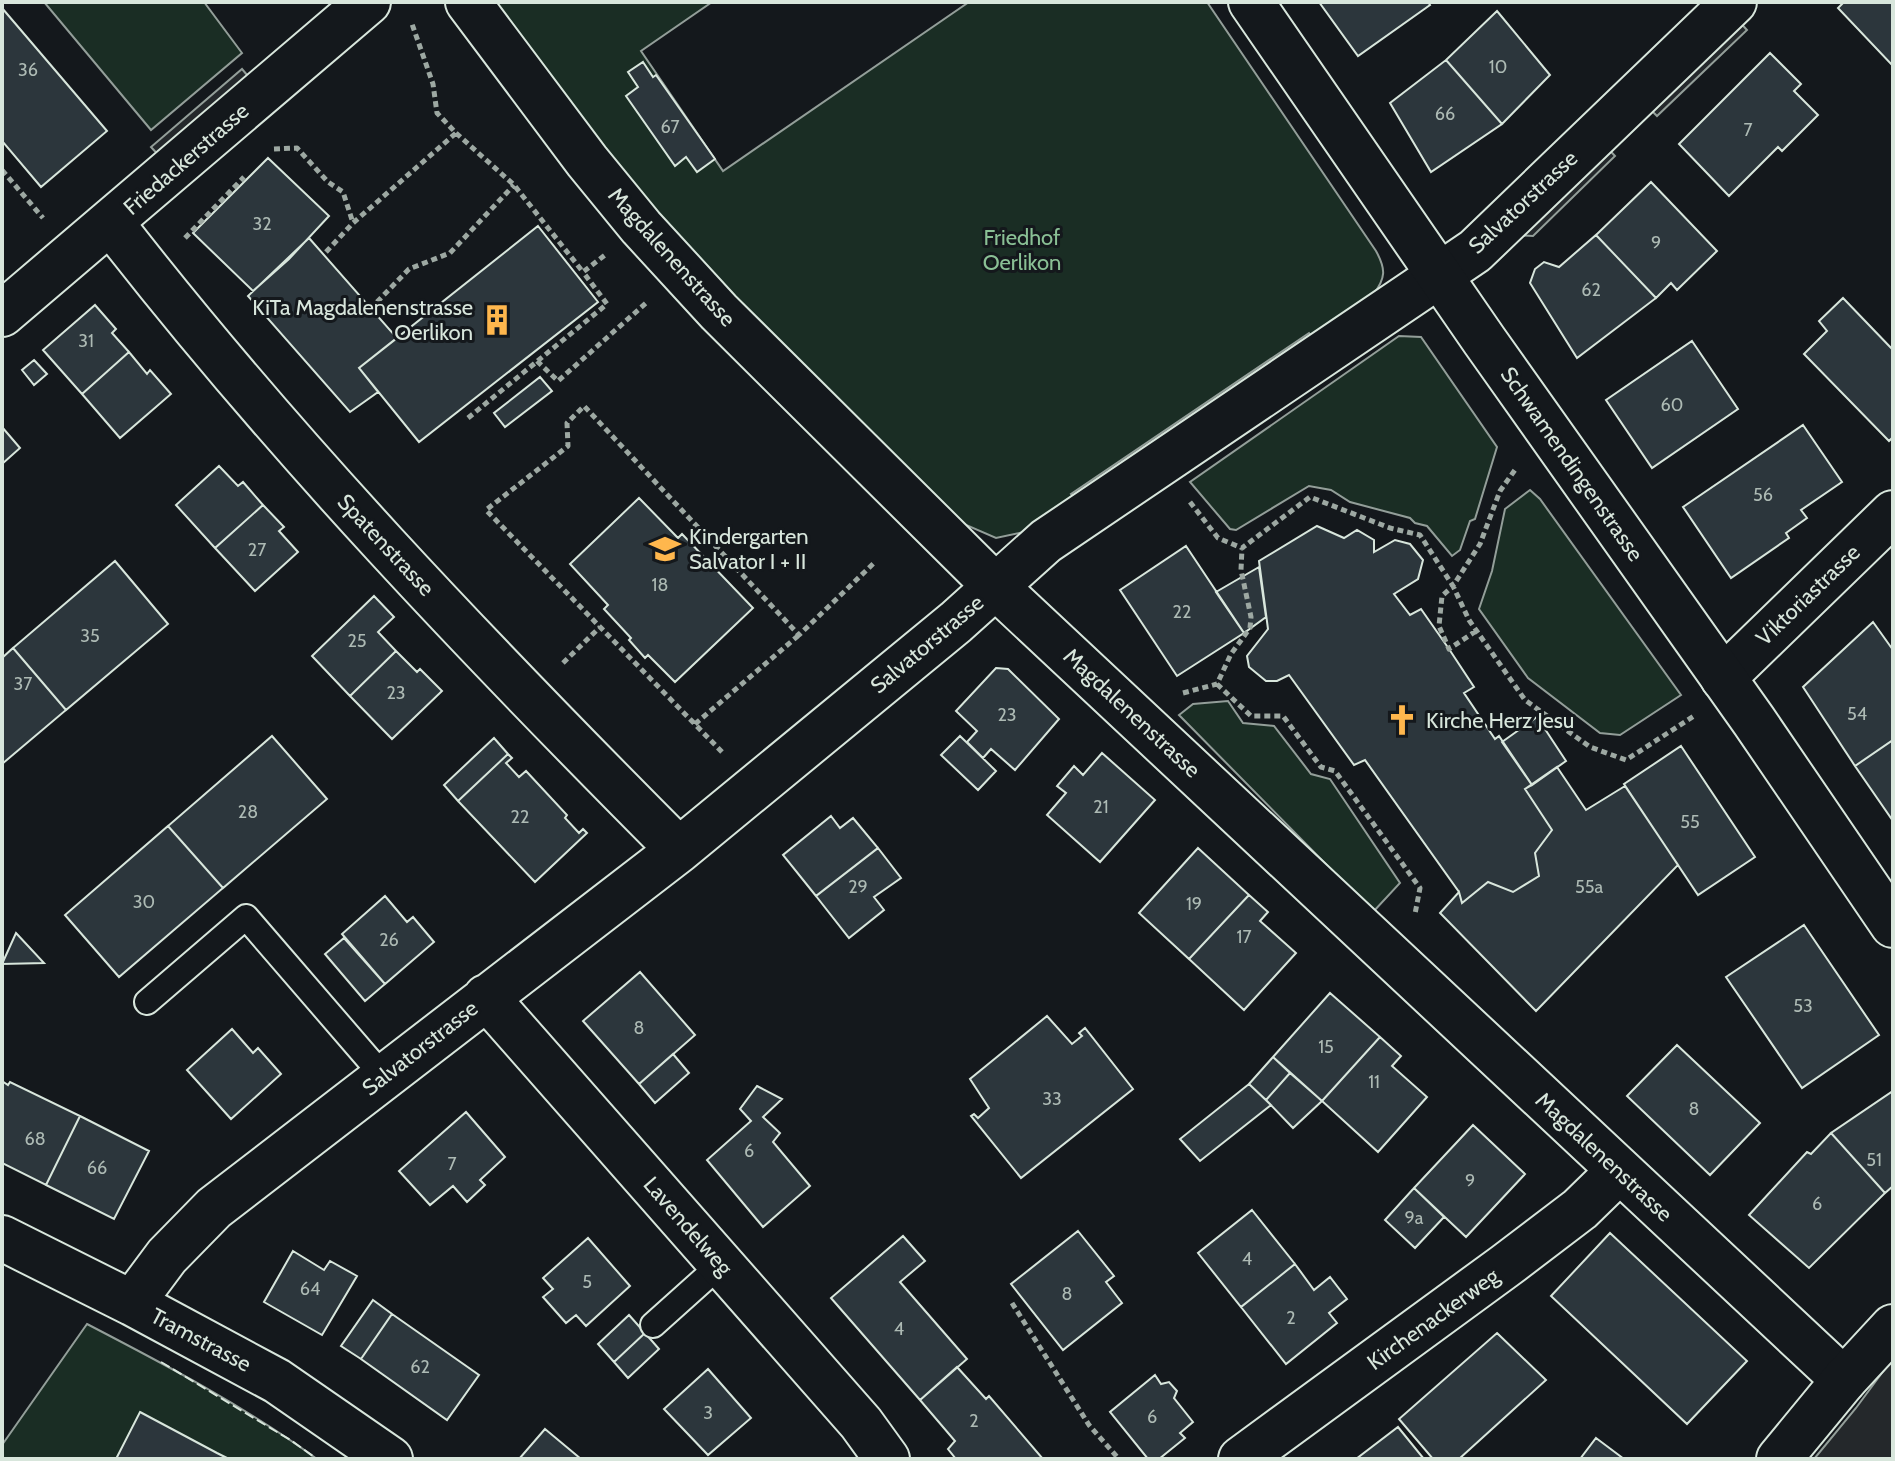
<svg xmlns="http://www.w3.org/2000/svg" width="1895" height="1461" viewBox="0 0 1895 1461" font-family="Cabin,sans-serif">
<rect width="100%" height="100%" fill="#14181c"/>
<path fill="#1a2d24" stroke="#939e99" stroke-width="2" d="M44,2H204L242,53L151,130Z
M495,2H712L641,51L723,171L969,2H1207L1376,251C1386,269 1386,278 1373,295L1024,532L996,538L966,525L737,308L652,214Z
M1399,336L1421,337L1497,447L1475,519L1470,521L1460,550L1452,556L1427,526L1415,523L1410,518L1350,502L1331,490L1309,486L1236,530L1230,529L1190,482Z
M1530,490L1540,499L1681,695L1620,735L1600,733L1528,678L1479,609L1492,571L1505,509Z
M1228,701L1243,723L1274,726L1311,774L1330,779L1400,883L1373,912L1179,715L1193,704Z
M87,1324C166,1365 246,1407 317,1459H2V1445Z"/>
<path fill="#24282b" stroke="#939e99" stroke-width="2" d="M1736,18L1747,30L1657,116L1646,105Z
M242,69L253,82L162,159L151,147Z
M1604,144L1615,156L1533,236L1510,235Z
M1309,333L1318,345L1080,507L1071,494Z
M1893,1358V1459H1814L1856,1408Z"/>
<path fill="#2c363c" stroke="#d8e6dc" stroke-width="2" d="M1319,2H1428L1430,5L1358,56Z
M1844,2H1893V66L1838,8Z
M2,8L107,131L41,187L2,141Z
M1497,11L1550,75L1502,124L1446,60Z
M1770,53L1801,84L1794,91L1818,115L1782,151L1778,147L1729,196L1679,144Z
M1446,60L1502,124L1431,172L1390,103Z
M643,62L653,77L656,75L715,159L697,172L686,157L675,166L626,96L638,87L628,72Z
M268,158L329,216L289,259L253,291L193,233Z
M1651,182L1717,251L1677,290L1671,283L1656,298L1596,235Z
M538,226L598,302L419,442L359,368Z
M1596,235L1656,298L1577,358L1530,283L1535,269L1544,262L1559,267Z
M309,238L397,338L359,368L378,392L350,412L248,296Z
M1843,298L1893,350V437L1889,441L1804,354L1827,331L1819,321Z
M95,305L116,329L112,333L129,352L82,394L43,350Z
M1692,341L1738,409L1652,468L1606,400Z
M129,352L147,374L150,370L171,394L120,438L82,394Z
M34,360L47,374L34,385L22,370Z
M540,377L552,391L505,427L494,413Z
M1803,425L1842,482L1801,510L1807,518L1786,533L1789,538L1731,578L1683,507Z
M2,427L20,448L2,464Z
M219,466L238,486L243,482L263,505L215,548L176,505Z
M639,498L678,538L682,534L753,608L675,682L648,655L645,658L629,640L631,638L604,609L608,605L570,564Z
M263,505L284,527L279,531L298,552L255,591L215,548Z
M1317,526L1344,538L1357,530L1374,540V552L1395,540L1410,544L1423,560L1418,579L1394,594L1410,615L1421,609L1449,649L1474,687L1464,693L1495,739L1499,736L1532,785L1525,789L1552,830L1535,853L1539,876L1513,892L1488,882L1462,903L1459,892L1365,760L1354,765L1289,675L1277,681H1266L1249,667L1247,656L1268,629L1259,561Z
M1186,546L1244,633L1177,676L1120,590Z
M115,561L168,624L66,710L13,648Z
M1259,567L1266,617L1244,633L1216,592Z
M374,596L394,617L378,632L396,651L350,696L312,656Z
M1873,622L1893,650V740L1855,766L1803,687Z
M13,648L66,710L2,764V658Z
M396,651L417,672L420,669L442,691L392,739L350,696Z
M996,668L1008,669L1059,719L1015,770L991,749L983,758L967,742L977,731L956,711Z
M1537,717L1566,761L1532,785L1502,742Z
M272,736L327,799L223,888L168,826Z
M960,736L996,771L978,790L941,755Z
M494,738L508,754L458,801L444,785Z
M1893,740V821L1855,766Z
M1681,746L1755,857L1698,895L1624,784Z
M1102,753L1155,800L1100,862L1047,815L1066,793L1057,786L1074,766L1083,775Z
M508,754L512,758L506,763L519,777L526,771L567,815L565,818L579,833L583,829L587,833L535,882L458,801Z
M1557,767L1586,810L1625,786L1678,865L1536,1011L1440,913L1459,892L1462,903L1488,882L1513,892L1539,876L1535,853L1552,830L1525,789Z
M831,816L840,828L853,818L878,848L816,896L783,855Z
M168,826L223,888L119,977L65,915Z
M878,848L901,878L874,897L884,910L849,938L816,896Z
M1198,848L1249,895L1189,959L1139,913Z
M1249,895L1268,912L1260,921L1296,953L1244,1010L1189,959Z
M385,896L407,922L413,917L434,942L385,984L342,934Z
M1804,925L1879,1035L1802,1088L1726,977Z
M16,933L44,963L2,964Z
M344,938L385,984L365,1001L325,954Z
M640,972L695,1035L639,1084L583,1021Z
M1330,993L1380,1037L1322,1101L1273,1057Z
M1047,1016L1072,1044L1082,1036L1079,1033L1085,1028L1133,1089L1021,1178L971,1116L974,1114L978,1118L989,1108L970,1079Z
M232,1029L253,1053L258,1048L281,1074L231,1119L187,1070Z
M1380,1037L1401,1056L1392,1066L1427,1097L1378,1152L1322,1101Z
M1677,1045L1760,1123L1710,1175L1627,1096Z
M673,1054L689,1073L655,1103L639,1084Z
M1273,1057L1290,1073L1266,1100L1249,1084Z
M1290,1073L1322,1101L1293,1128L1266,1100Z
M2,1081L8,1085L10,1082L80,1116L46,1185L2,1163Z
M1249,1084L1271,1105L1200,1161L1180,1139Z
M757,1086L782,1099L763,1117L780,1133L773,1142L810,1186L763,1227L707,1160L751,1121L740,1109Z
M1893,1091V1186L1885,1193L1831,1133Z
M466,1112L505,1157L480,1180L485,1185L467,1202L453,1186L430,1205L399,1171Z
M80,1116L149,1151L114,1219L46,1185Z
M1473,1125L1525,1174L1466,1237L1414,1188Z
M1831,1133L1885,1193L1809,1268L1749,1215L1807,1152L1811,1154Z
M1414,1188L1444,1217L1415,1248L1385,1220Z
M1252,1210L1295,1264L1241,1307L1198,1253Z
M1078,1231L1114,1276L1106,1282L1122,1303L1063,1350L1011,1284Z
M1610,1233L1747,1361L1687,1424L1551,1296Z
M903,1236L925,1261L900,1282L967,1359L920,1400L831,1298Z
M588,1238L630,1286L586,1326L576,1315L566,1323L543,1297L553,1289L543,1278Z
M293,1251L324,1270L330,1261L357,1276L322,1335L264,1302Z
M1295,1264L1314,1290L1330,1277L1347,1299L1329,1313L1337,1323L1286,1364L1241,1307Z
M373,1300L392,1314L361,1359L341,1346Z
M392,1314L479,1375L447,1420L361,1359Z
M629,1315L645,1333L614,1362L598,1344Z
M645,1333L659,1349L628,1378L614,1362Z
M1497,1333L1546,1380L1459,1459H1433L1399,1419Z
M957,1367L986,1399L989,1396L1043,1459H956L948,1449L955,1441L920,1400Z
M708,1369L751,1418L708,1455L664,1409Z
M1155,1375L1161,1384L1169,1382L1177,1391L1174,1398L1193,1422L1180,1433L1185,1438L1159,1459H1148L1110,1412Z
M140,1412L217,1453L229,1459H116Z
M1398,1427L1424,1459H1356Z
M545,1429L581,1459H519Z
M1596,1438L1624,1459H1580Z"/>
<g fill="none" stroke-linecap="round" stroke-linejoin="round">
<defs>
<path id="service" d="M147,1002L246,917L384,1077
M653,1325L721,1264"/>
<path id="minor" d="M468,2L587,161L641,227L719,312L995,586L1844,1380
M111,223C284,446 480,650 679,850
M2,314L368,2
M1723,678L1893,513
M486,997L861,1423L887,1459
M2,1238L132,1303L277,1381L390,1459
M132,1303L167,1256L214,1208L679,850L956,622L1046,541L1475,251L1734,2
M1241,1459L1505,1266L1580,1209L1619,1171"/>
<path id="tertiary" d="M1251,2L1484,340L1754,721L1893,925"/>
<path id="primary" d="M1779,1459L1844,1380L1893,1327"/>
</defs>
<use href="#service" stroke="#d8e6dc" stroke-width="28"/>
<use href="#minor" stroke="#d8e6dc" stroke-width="48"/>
<use href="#tertiary" stroke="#d8e6dc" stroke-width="48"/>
<use href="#primary" stroke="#d8e6dc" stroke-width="48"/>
<path stroke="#9da8a2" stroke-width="5" stroke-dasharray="6 4" stroke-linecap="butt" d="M456,133L514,185L583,272L605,255
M274,149L297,148L328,182L343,192L353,223
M2,170L43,218
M185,238L244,177
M326,252L353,223L456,133L437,113L433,84L412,24
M377,302L409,269L450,253L514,185
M537,361L558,381L646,303
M468,418L607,304L583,272
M1190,502L1218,538L1242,548L1310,497L1390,528L1420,535L1453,586L1480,544L1500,491L1517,467
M1476,631L1449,649L1439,626L1442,596L1453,586L1469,620L1525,700L1590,747L1626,760L1694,716
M563,663L600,627
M1217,684L1251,716H1283L1321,767L1335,771L1420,888L1415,914
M1183,693L1217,684L1231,654L1250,628L1251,617L1241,570L1242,548
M695,724L799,635
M722,752L486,510L568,446L567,423L584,406L799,635L875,562
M1012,1303L1089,1425L1119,1459"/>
<use href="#service" stroke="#14181c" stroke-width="24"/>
<use href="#minor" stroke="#14181c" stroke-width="44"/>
<use href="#tertiary" stroke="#14181c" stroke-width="44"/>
<use href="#primary" stroke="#14181c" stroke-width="44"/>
<path stroke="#d8e6dc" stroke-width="2" stroke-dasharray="10 4" stroke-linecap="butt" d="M161,1362L292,1441L317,1459"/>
</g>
<defs>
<symbol id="building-bare" viewBox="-9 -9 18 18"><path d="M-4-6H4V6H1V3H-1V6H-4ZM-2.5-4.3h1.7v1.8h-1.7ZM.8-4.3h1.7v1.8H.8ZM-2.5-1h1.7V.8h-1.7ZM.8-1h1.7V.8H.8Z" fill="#ffb74d" stroke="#14181c" stroke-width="2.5" paint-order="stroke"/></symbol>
<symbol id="school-bare" viewBox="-9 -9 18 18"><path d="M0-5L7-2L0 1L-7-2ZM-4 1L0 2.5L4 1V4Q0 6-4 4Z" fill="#ffb74d" stroke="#14181c" stroke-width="2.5" paint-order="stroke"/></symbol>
<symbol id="church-bare" viewBox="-9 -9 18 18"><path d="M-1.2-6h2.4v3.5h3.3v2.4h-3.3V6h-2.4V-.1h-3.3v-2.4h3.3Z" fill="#ffb74d" stroke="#14181c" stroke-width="2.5" paint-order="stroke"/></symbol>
</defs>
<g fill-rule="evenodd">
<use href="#building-bare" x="475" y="298" width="44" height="44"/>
<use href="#school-bare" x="643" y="527" width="44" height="44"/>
<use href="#church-bare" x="1380" y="698" width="44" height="44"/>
</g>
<g text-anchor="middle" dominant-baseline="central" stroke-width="6" stroke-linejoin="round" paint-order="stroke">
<g font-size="18" fill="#adbab4">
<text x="1498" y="67">10</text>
<text x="28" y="70">36</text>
<text x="1445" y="114">66</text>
<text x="670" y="127">67</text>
<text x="1748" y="130">7</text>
<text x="262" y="224">32</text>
<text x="1656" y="243">9</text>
<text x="1591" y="290">62</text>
<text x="86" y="341">31</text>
<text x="1672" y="405">60</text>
<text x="1763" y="495">56</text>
<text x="257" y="550">27</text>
<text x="660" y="585">18</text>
<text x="1182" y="612">22</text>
<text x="90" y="636">35</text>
<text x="357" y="641">25</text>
<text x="23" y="684">37</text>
<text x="396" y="693">23</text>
<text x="1857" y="714">54</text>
<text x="1007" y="715">23</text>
<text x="1101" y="807">21</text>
<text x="248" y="812">28</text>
<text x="520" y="817">22</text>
<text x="1690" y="822">55</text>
<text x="858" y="887">29</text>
<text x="1589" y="887">55a</text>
<text x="144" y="902">30</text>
<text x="1194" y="904">19</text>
<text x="1244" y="937">17</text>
<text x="389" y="940">26</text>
<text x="1803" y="1006">53</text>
<text x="639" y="1028">8</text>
<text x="1326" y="1047">15</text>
<text x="1374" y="1082">11</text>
<text x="1052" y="1099">33</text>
<text x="1694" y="1109">8</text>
<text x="35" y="1139">68</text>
<text x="749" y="1151">6</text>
<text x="1874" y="1160">51</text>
<text x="452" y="1164">7</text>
<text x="97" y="1168">66</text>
<text x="1470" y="1181">9</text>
<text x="1817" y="1204">6</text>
<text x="1414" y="1218">9a</text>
<text x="1247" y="1259">4</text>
<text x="587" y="1282">5</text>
<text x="310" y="1289">64</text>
<text x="1067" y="1294">8</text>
<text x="1291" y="1318">2</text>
<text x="899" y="1329">4</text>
<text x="420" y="1367">62</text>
<text x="708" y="1413">3</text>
<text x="1152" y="1417">6</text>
<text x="974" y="1421">2</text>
</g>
<g font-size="22" fill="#d8e6dc" stroke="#14181c">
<text transform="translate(186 159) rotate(-41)">Friedackerstrasse</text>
<text transform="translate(1523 202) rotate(-43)">Salvatorstrasse</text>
<text transform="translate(672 257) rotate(48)">Magdalenenstrasse</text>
<text transform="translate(1572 464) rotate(55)">Schwamendingenstrasse</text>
<text transform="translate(386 545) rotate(47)">Spatenstrasse</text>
<text transform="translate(1808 595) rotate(-44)">Viktoriastrasse</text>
<text transform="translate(927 644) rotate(-40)">Salvatorstrasse</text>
<text transform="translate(1132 713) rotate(43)">Magdalenenstrasse</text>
<text transform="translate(420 1048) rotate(-38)">Salvatorstrasse</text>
<text transform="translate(1604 1157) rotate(43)">Magdalenenstrasse</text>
<text transform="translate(688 1226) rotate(49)">Lavendelweg</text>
<text transform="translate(1433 1319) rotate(-36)">Kirchenackerweg</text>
<text transform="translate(201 1340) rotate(28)">Tramstrasse</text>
</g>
<g font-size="22" fill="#8ac095" stroke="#14181c">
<text x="1022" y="237">Friedhof<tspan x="1022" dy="25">Oerlikon</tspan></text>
</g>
<g font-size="22" fill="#d8e6dc" stroke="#14181c" text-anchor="start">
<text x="473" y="307" text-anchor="end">KiTa Magdalenenstrasse<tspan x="473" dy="25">Oerlikon</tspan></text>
<text x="689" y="536">Kindergarten<tspan x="689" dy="25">Salvator I + II</tspan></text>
<text x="1426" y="720">Kirche Herz Jesu</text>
</g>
</g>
<rect width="1895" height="1461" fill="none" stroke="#d8e6dc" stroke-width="8"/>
</svg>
